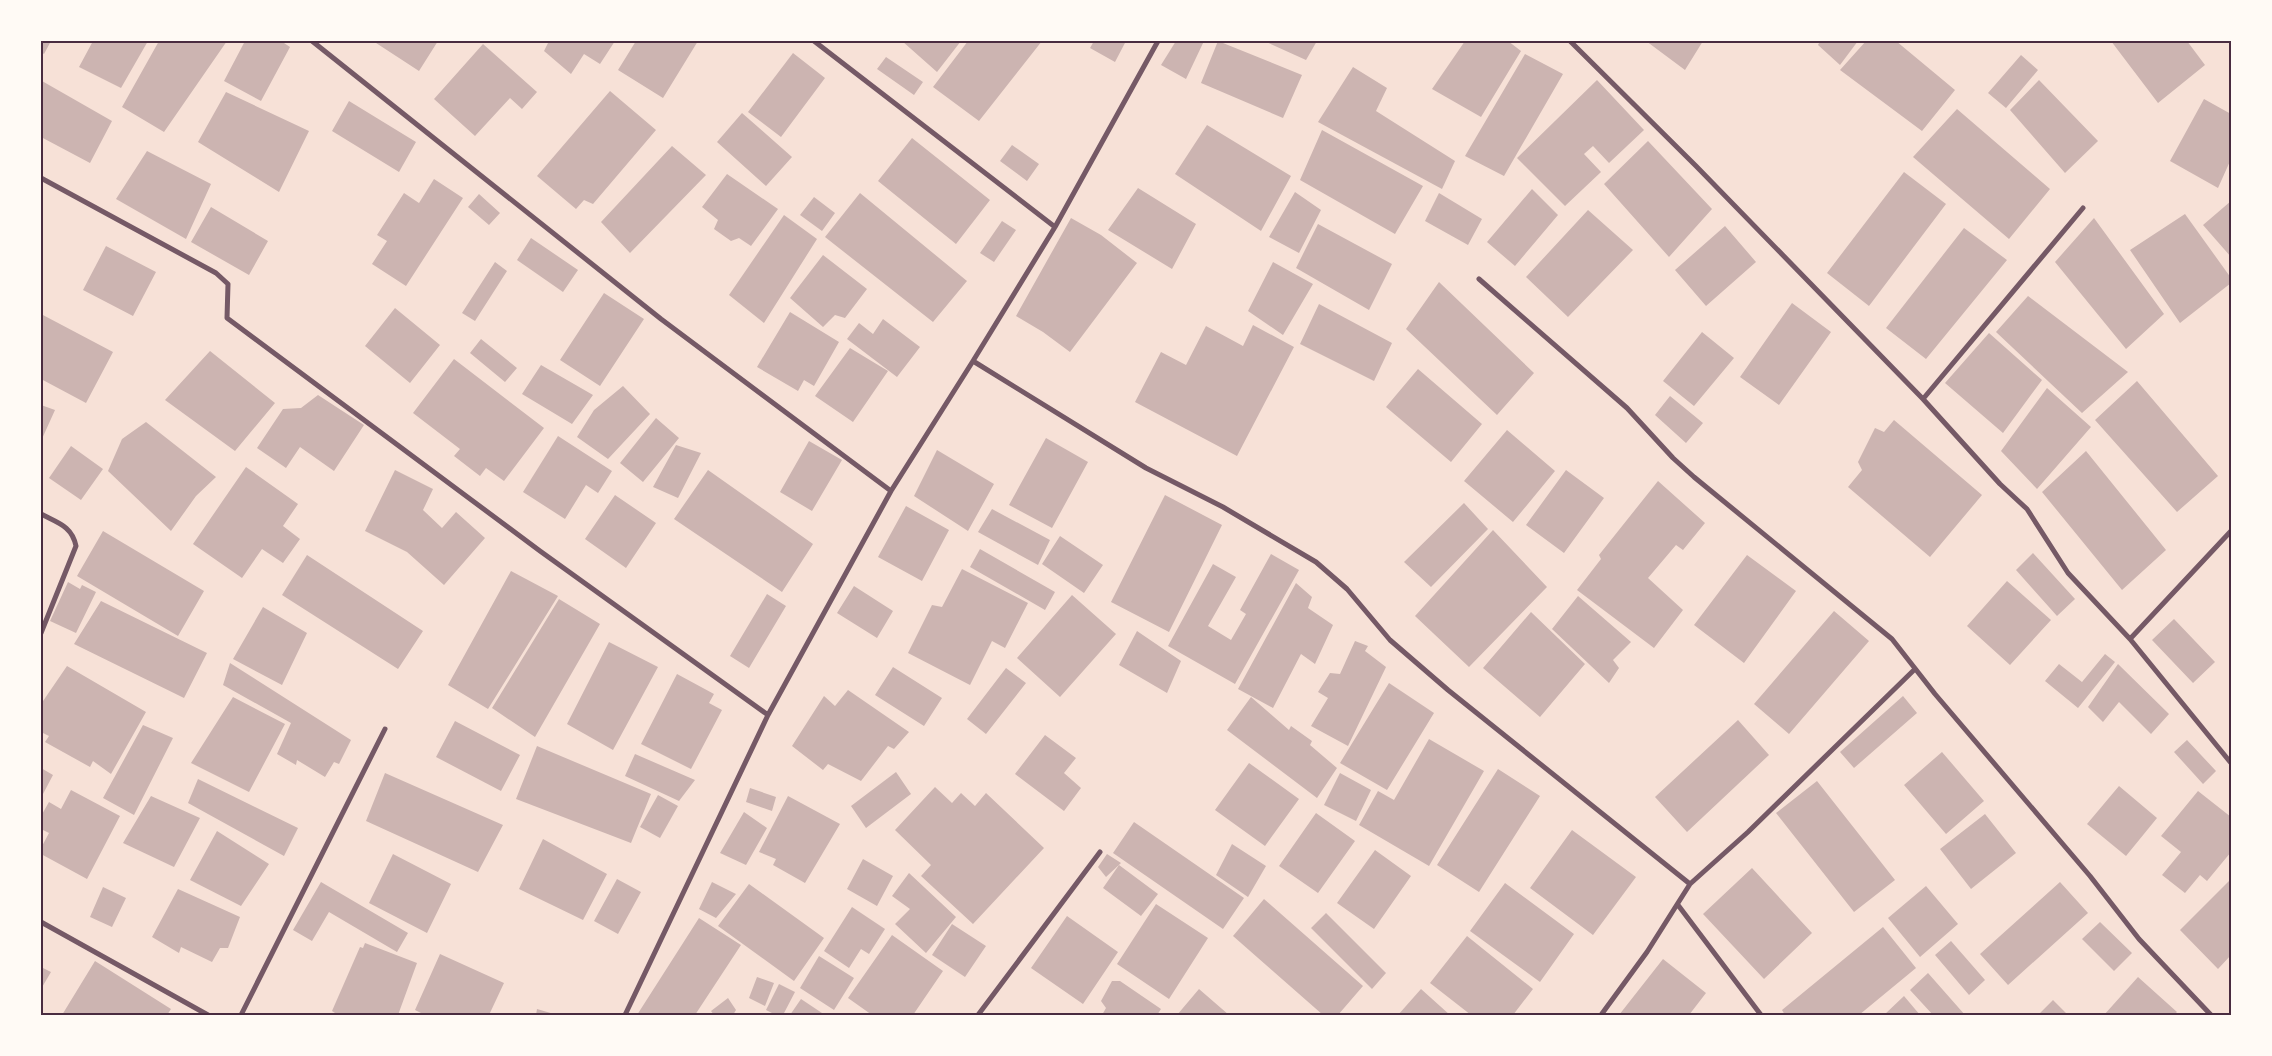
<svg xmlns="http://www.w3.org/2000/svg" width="2272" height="1056" viewBox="0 0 2272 1056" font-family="'Titillium Web',sans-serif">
<rect width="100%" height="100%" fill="#f7e1d7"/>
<path fill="#ccb4b1" d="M41,41H51L44,54L41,52Z
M93,41H148L121,88L79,67Z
M159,41H227L164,132L122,107Z
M245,41H281L290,47L261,101L224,81Z
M373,41H438L419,71Z
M549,41H615L600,64L584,54L571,74L544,51Z
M636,41H698L663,98L618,70Z
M902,41H961L937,72Z
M968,41H1042L979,121L933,87Z
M1094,41H1126L1115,62L1090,48Z
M1176,41H1204L1186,79L1161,65Z
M1218,41L1302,75L1283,118L1201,83Z
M1264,41H1317L1306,60Z
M1465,41H1508L1521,51L1481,117L1432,89Z
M1646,41H1703L1685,70Z
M1820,41H1858L1840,65L1818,45Z
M1866,41H1896L1955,90L1922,131L1840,70Z
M2111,41H2187L2205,65L2158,103Z
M483,44L537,92L522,109L510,98L475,136L434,99Z
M793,53L825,78L781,137L748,112Z
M1525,54L1563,74L1504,176L1465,156Z
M2021,55L2038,70L2006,108L1988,93Z
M886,57L923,82L914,95L877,69Z
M1353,67L1387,88L1376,111L1455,161L1442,189L1318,122Z
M1597,80L1644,130L1609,163L1593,146L1584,154L1601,172L1565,206L1517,158Z
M2039,80L2098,141L2065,173L2010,110Z
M42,81L112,121L90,163L41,137Z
M610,91L656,130L593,204L584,200L576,209L537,176Z
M226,92L309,131L279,192L198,142Z
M2204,99L2231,114V159L2218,188L2170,161Z
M349,101L416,142L399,172L332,131Z
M1957,109L2050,189L2009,239L1913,157Z
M742,113L792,157L766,186L717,142Z
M1207,125L1291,176L1261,231L1175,174Z
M1322,130L1423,186L1395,234L1300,180Z
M912,138L990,200L956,244L878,181Z
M1648,141L1712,209L1669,257L1604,184Z
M1012,145L1039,164L1027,181L1000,161Z
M672,146L706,175L630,253L601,222Z
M147,151L211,184L186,239L116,199Z
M1904,172L1946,204L1869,306L1827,273Z
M727,174L778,209L751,246L739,238L731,241L714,229L718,220L702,207Z
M434,179L463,198L406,286L372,264L387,241L377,235L404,193L419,203Z
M1138,188L1196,224L1172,269L1108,230Z
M1532,189L1558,215L1515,266L1487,242Z
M1295,192L1321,210L1299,253L1269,237Z
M860,193L967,281L933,322L825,237Z
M1439,193L1482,219L1468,245L1425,221Z
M479,194L500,213L489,225L468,207Z
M814,197L835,213L822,231L800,215Z
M2231,201V257L2203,225Z
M211,207L268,241L249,275L191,242Z
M1588,210L1633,250L1568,317L1526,277Z
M2185,214L2231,278V283L2180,323L2130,250Z
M784,215L817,239L764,323L729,295Z
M1071,218L1101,235L1137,263L1070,352L1043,332L1016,316Z
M2094,218L2164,314L2126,349L2055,262Z
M1002,221L1016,230L994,262L980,253Z
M1318,224L1392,264L1369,310L1296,268Z
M1725,226L1756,262L1706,306L1675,270Z
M1964,228L2007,260L1926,359L1886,328Z
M531,238L578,270L563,292L517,260Z
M106,246L156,272L133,316L83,290Z
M823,255L867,289L845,318L835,315L823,327L790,298Z
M495,262L507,271L475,321L462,313Z
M1273,262L1313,284L1283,335L1248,311Z
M1439,282L1534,373L1497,415L1406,329Z
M604,293L644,319L600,386L560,360Z
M2028,296L2128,372L2082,413L1996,332Z
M1792,303L1831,332L1779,405L1740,377Z
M1319,304L1392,343L1374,381L1300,344Z
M395,308L440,345L410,383L365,346Z
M790,312L839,342L814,386L804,380L798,391L757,367Z
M41,314L113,352L86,403L41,379Z
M883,319L920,347L897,377L847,339L859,323L873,334Z
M1253,325L1294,347L1237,456L1135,402L1161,352L1186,365L1206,326L1243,346Z
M1702,332L1734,358L1694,406L1663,381Z
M1989,333L2042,380L2003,433L1945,383Z
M481,339L517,368L505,382L470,353Z
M850,348L888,371L853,422L815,396Z
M210,351L275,403L235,451L165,400Z
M454,359L544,428L504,481L486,468L480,476L454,456L460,449L413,413Z
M541,365L593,395L572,424L522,394Z
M1418,369L1482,424L1451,462L1386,407Z
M2137,381L2218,476L2177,512L2095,420Z
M623,386L650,414L608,459L577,437L594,410Z
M2047,388L2091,427L2037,489L2001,451Z
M318,395L364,425L334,471L300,447L286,468L257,448L283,409L301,408Z
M1670,396L1703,423L1686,443L1655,415Z
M41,405L55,410L41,441Z
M656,418L679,438L643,482L620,463Z
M1894,420L1982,495L1930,557L1848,487L1862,470L1858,462L1875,428L1884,432Z
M146,422L216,477L196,496L171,531L108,471L122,439Z
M1507,430L1555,471L1513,522L1464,481Z
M558,436L612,471L598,493L586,485L565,519L523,492Z
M1046,438L1088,462L1052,528L1009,505Z
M809,441L842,460L812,511L780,492Z
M676,445L701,453L678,498L653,487Z
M71,446L103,469L81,500L49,478Z
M937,450L994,484L968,531L914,496Z
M2086,451L2166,550L2122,590L2042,492Z
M246,467L298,504L283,526L300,539L283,563L262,549L242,578L193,544Z
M395,470L433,489L423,510L442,528L456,512L485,538L444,585L407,552L365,531Z
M708,470L813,544L782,592L674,519Z
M1566,470L1604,498L1564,553L1526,525Z
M1658,481L1705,523L1683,550L1676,545L1648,578L1683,610L1654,648L1577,590L1601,559L1599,555Z
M615,495L656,523L626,568L585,539Z
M1165,495L1222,525L1169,632L1111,602Z
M1464,503L1488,529L1431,587L1404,562Z
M906,506L949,530L922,581L878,557Z
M992,509L1050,540L1038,565L978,532Z
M1493,530L1547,587L1469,667L1415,616Z
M103,531L204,591L178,636L77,576Z
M1060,536L1103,565L1084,593L1042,564Z
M980,549L1055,592L1045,610L970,567Z
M2033,553L2075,599L2057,616L2016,570Z
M1271,554L1299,570L1235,684L1168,646L1213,564L1236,577L1208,626L1231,640L1246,614L1240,610Z
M307,555L423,631L398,669L282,595Z
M1747,555L1796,591L1744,663L1694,625Z
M962,569L1028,603L1005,648L992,641L970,685L908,653L932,605L942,607Z
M511,571L558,596L488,709L448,685Z
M2007,581L2051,620L2010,665L1967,626Z
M68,582L80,589L82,585L96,592L76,633L50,621Z
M1296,583L1312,597L1308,608L1333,625L1315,664L1301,654L1273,708L1238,689Z
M854,586L893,611L877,638L837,613Z
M767,594L786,606L749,668L730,656Z
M1072,595L1116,634L1060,697L1017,658Z
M1578,596L1631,642L1613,660L1619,668L1609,683L1552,629Z
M559,599L600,624L535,737L492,708Z
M101,601L207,653L184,698L74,644Z
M263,607L307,633L282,685L233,659Z
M1834,611L1869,641L1789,734L1754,704Z
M1531,612L1585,664L1540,717L1483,668Z
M2174,619L2215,662L2193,683L2152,640Z
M1137,631L1181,661L1167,693L1119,665Z
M1355,641L1368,646L1365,651L1386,667L1348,746L1311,726L1328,698L1318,692L1330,673L1340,674Z
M609,642L658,667L613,750L567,724Z
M2105,654L2115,662L2078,708L2045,681L2059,664L2082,682Z
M230,663L351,740L339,764L334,762L325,777L297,760L296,765L277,754L291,723L223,685Z
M2118,664L2169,714L2151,734L2119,702L2103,722L2088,707Z
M67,666L146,712L111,774L93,761L90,767L45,742L49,736L41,732V704Z
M893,667L942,698L924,726L875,695Z
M1006,668L1026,683L986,734L967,719Z
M677,674L714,694L709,703L722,710L691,769L641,744Z
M1389,683L1434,713L1387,790L1340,763Z
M848,690L909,732L894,749L888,746L861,781L828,764L823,770L792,746L824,696L835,706Z
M1903,696L1917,713L1854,768L1840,752Z
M233,697L285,724L249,792L191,763Z
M1251,697L1289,730L1291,726L1312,741L1310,745L1337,768L1317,798L1227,730Z
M1738,720L1769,755L1687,832L1655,797Z
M455,721L520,755L501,791L436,757Z
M143,725L173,738L134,815L103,798Z
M1045,735L1076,758L1064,773L1081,788L1064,811L1015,774Z
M1429,739L1484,771L1429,866L1359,825L1378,791L1394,800Z
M2187,740L2216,771L2203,784L2174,752Z
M537,746L651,794L631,843L516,799Z
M1942,752L1984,801L1946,834L1904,785Z
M635,754L695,780L679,801L625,776Z
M1249,763L1299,799L1265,846L1215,810Z
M41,768L53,775L43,794L41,793Z
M1498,769L1540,796L1479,892L1437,865Z
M896,772L911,794L866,828L851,806Z
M385,773L503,825L478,872L366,821Z
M1340,773L1371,790L1356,821L1324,805Z
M198,779L298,828L284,856L188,803Z
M1817,781L1895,880L1854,912L1776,813Z
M2119,786L2157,818L2126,856L2087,824Z
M935,787L952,803L961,793L975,806L986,793L1044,848L973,924L921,876L931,865L895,830Z
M750,788L776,797L772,811L746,802Z
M71,790L120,816L87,879L41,854V848L49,833L41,829V816L49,802L61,809Z
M2198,791L2231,817V852L2207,881L2200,875L2185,893L2162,875L2181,852L2161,836Z
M658,795L678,806L660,838L640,827Z
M151,796L200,818L174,867L123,843Z
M788,796L840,824L805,883L773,865L776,859L759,852Z
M744,812L767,828L746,865L720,853Z
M1316,813L1355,841L1318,893L1279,866Z
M1985,814L2016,853L1971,889L1940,849Z
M1134,822L1244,898L1223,929L1113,853Z
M1572,830L1636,877L1593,935L1530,888Z
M217,831L269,864L241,906L190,880Z
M543,839L607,874L583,920L519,889Z
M1232,844L1266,866L1248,897L1216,875Z
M1375,850L1411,876L1374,929L1337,903Z
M393,854L451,884L427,933L369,903Z
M1107,854L1121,863L1106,877L1098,867Z
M863,859L893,876L877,906L847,889Z
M1119,865L1158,894L1141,916L1103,888Z
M1752,868L1812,933L1764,979L1703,914Z
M909,873L956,917L926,953L895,924L910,909L892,896Z
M617,879L641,892L618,934L594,921Z
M2231,879V955L2218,969L2180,930Z
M321,882L408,933L397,952L329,912L312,941L293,930Z
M712,882L736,894L716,918L699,909Z
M2060,882L2088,913L2008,985L1980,954Z
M1505,883L1574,934L1540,982L1470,931Z
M749,884L824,938L794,981L718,926Z
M1926,886L1958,924L1920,957L1888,918Z
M103,887L126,898L112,927L90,917Z
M178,889L240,917L228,948H220L212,962L181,947L179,953L152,937Z
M1264,899L1363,986L1338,1015H1323L1233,936Z
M1156,904L1208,938L1169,999L1117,964Z
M852,907L885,929L869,954L861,949L849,968L824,951Z
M1326,913L1386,973L1372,989L1311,928Z
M1067,916L1118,952L1083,1004L1031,968Z
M699,918L741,945L695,1015H637Z
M2100,922L2132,953L2114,971L2082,939Z
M952,924L986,946L965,977L932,955Z
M1883,927L1916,968L1859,1015H1785L1782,1010Z
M892,935L943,971L913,1015H872L848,998Z
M1467,936L1533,989L1513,1015H1471L1430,983Z
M1951,941L1985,980L1969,995L1935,955Z
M365,943L417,963L398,1015H338L332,1011L360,947L363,948Z
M440,954L504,983L489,1015H425L415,1010Z
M819,956L854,978L834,1010L800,988Z
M1663,959L1706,993L1689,1015H1619Z
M95,961L171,1009L167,1015H62Z
M41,967L51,972L41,989Z
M1928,973L1965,1015H1933L1910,990Z
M757,977L774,983L765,1006L749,998Z
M2138,977L2177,1012L2174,1015H2104Z
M1112,981H1120L1161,1009L1157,1015H1102L1106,1008L1101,1001Z
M779,984L795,992L783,1015H776L766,1010Z
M1199,989L1229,1015H1177Z
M1421,989L1450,1015H1398Z
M1904,996L1920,1015H1884Z
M728,998L736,1010L733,1015H714L711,1011Z
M801,999L825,1015H790Z
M2053,1000L2068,1015H2038Z
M537,1009L554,1014V1015H536Z"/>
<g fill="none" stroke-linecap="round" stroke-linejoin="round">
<path stroke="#755966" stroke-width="5" d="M312,41L661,319L891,491
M814,41L1055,227
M1570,41L1696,166L1923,399L2000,484L2027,509L2068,573L2130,639L2231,763
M41,178L216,273L228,284L227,318L540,551L768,715
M1479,279L1627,408L1673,458L1694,477L1892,639L1935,694L2090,876L2139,939L2211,1015
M973,361L1146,468L1223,507L1316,562L1347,589L1390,640L1448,690L1690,884
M1923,399L2083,208
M41,514C58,523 72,526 76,546L41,633
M2130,639L2231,531
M1678,905L1761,1015
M41,922L208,1015
M241,1015L385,729
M625,1015L768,715L891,491L973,361L1055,227L1158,41
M978,1015L1100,852
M1601,1015L1647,952L1690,884L1748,832L1915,669"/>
</g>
<rect width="2272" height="1056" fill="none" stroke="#fffaf5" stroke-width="85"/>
<rect x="42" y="42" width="2188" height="972" fill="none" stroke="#4a2c40" stroke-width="2"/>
</svg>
